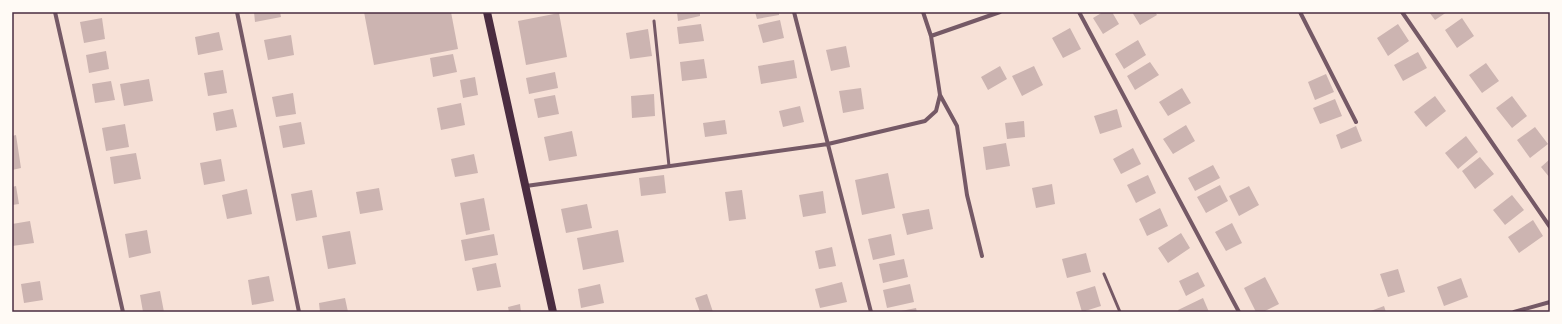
<svg xmlns="http://www.w3.org/2000/svg" width="1562" height="324" viewBox="0 0 1562 324" font-family="Lora,serif">
<rect width="100%" height="100%" fill="#f7e1d7"/>
<path fill="#ccb4b1" d="M254,12H280L281,17L255,22Z
M364,12H451L458,49L374,65Z
M677,12H700V16L678,21Z
M755,12H779V15L757,19Z
M1103,12H1112L1119,24L1103,34L1093,18Z
M1132,12H1155L1157,15L1140,25Z
M1429,12H1447L1435,20Z
M559,13L567,57L526,65L518,21Z
M102,18L105,39L84,43L80,22Z
M1462,18L1474,36L1457,48L1445,30Z
M780,20L784,38L763,43L758,25Z
M701,24L704,41L679,44L677,27Z
M1398,24L1409,41L1388,56L1377,38Z
M1070,28L1081,49L1063,58L1052,38Z
M648,29L652,56L630,59L626,33Z
M219,32L223,50L198,55L195,37Z
M291,35L294,55L268,60L264,40Z
M1138,40L1146,55L1124,69L1115,54Z
M846,46L850,67L831,71L826,50Z
M106,51L109,69L89,73L86,55Z
M1418,52L1427,68L1403,81L1394,65Z
M453,54L457,72L433,77L430,58Z
M704,59L707,78L682,81L680,62Z
M794,60L797,78L761,84L758,66Z
M1150,62L1159,75L1135,90L1127,76Z
M1486,63L1499,81L1482,93L1469,75Z
M1000,66L1007,79L988,90L981,77Z
M1034,66L1043,85L1022,96L1012,76Z
M223,70L227,93L208,96L204,73Z
M555,72L558,88L529,94L526,78Z
M1326,74L1334,92L1315,100L1308,82Z
M475,77L478,95L463,98L460,80Z
M149,79L153,101L124,106L120,84Z
M111,81L115,100L95,103L92,84Z
M861,88L864,109L843,113L839,91Z
M1182,88L1191,103L1168,116L1159,102Z
M293,93L296,114L276,117L272,97Z
M654,94L655,116L632,118L631,96Z
M555,95L559,114L538,118L534,99Z
M1435,96L1446,111L1426,127L1414,112Z
M1512,96L1527,116L1512,128L1496,108Z
M1335,99L1342,116L1320,124L1313,108Z
M461,103L465,125L441,130L437,108Z
M800,106L804,122L783,127L779,111Z
M233,109L237,127L216,131L213,113Z
M1117,109L1122,127L1100,134L1094,116Z
M725,120L727,134L705,137L703,123Z
M1024,121L1025,137L1007,139L1005,123Z
M301,122L305,144L283,148L279,126Z
M125,124L129,147L106,151L102,128Z
M1186,125L1195,141L1173,154L1163,139Z
M1356,126L1362,141L1341,149L1336,135Z
M1535,127L1548,144L1530,158L1517,140Z
M572,131L577,156L549,161L544,137Z
M16,135L21,168L12,170V136Z
M1466,136L1478,152L1458,169L1445,153Z
M1006,143L1010,166L986,170L983,147Z
M1133,148L1141,164L1121,174L1113,159Z
M136,153L141,179L114,184L110,157Z
M474,154L478,173L455,177L451,159Z
M1480,157L1494,174L1475,189L1462,171Z
M221,159L225,181L204,185L200,163Z
M1550,159V178L1541,167Z
M1213,165L1220,178L1195,191L1188,178Z
M888,173L895,208L862,215L855,180Z
M664,175L666,193L641,196L639,178Z
M1148,175L1156,193L1136,203L1127,185Z
M1052,184L1055,204L1036,208L1032,188Z
M1220,185L1228,201L1206,213L1197,197Z
M16,186L19,204L12,205V187Z
M1249,186L1259,205L1239,216L1229,196Z
M379,188L383,210L360,214L356,192Z
M247,189L252,214L227,219L222,195Z
M312,190L317,217L296,221L291,194Z
M742,190L746,219L729,221L725,192Z
M823,191L826,213L803,217L799,195Z
M1512,195L1524,210L1505,225L1493,210Z
M484,198L490,230L466,235L460,203Z
M587,204L592,228L566,233L561,209Z
M1160,208L1168,226L1147,236L1139,219Z
M929,209L933,229L907,235L902,214Z
M1533,220L1543,236L1519,253L1508,237Z
M30,221L34,243L12,246V224Z
M1232,223L1242,243L1226,251L1215,232Z
M147,230L151,253L129,258L125,234Z
M618,230L624,262L583,270L577,238Z
M350,231L356,264L328,269L322,236Z
M1181,233L1190,248L1168,263L1158,248Z
M494,234L498,255L465,261L461,240Z
M891,234L895,255L873,260L868,239Z
M832,247L836,266L819,269L815,251Z
M1086,253L1091,272L1067,278L1062,259Z
M904,259L908,277L883,283L879,264Z
M496,263L501,287L477,291L472,268Z
M1398,269L1405,292L1388,297L1380,274Z
M1198,272L1205,286L1186,296L1179,281Z
M269,276L274,301L252,305L248,280Z
M1265,277L1279,304L1263,312H1256L1244,288Z
M1461,278L1468,297L1444,306L1437,287Z
M40,281L43,300L24,303L21,284Z
M842,282L847,302L820,308L815,289Z
M600,284L604,303L581,308L578,289Z
M910,284L914,302L887,308L883,290Z
M1095,286L1101,306L1082,312L1076,292Z
M160,291L164,312H143L140,295Z
M707,294L713,312H700L695,298Z
M345,298L348,312H320L319,303Z
M1203,298L1209,312H1179L1178,310Z
M520,304L521,312H509L508,307Z
M1384,306L1386,312H1368Z
M916,308L917,312H901V311Z"/>
<g fill="none" stroke-linecap="round" stroke-linejoin="round">
<path stroke="#755966" stroke-width="3" d="M654,21L669,166
M1104,274L1120,312"/>
<path stroke="#755966" stroke-width="4" d="M55,12L123,312
M237,12L299,312
M794,12L871,312
M1079,12L1239,312
M1300,12L1356,122
M1402,12L1550,227
M931,36L1000,12
M940,95L957,126L967,195L982,256
M526,186L828,144L925,121L936,111L940,95L931,36L923,12
M1514,312L1550,302"/>
<path stroke="#4a2c40" stroke-width="8" d="M487,12L553,312"/>
</g>
<rect width="1562" height="324" fill="none" stroke="#fffaf5" stroke-width="26"/>
<rect x="13" y="13" width="1536" height="298" fill="none" stroke="#4a2c40" stroke-width="1.5"/>
</svg>
